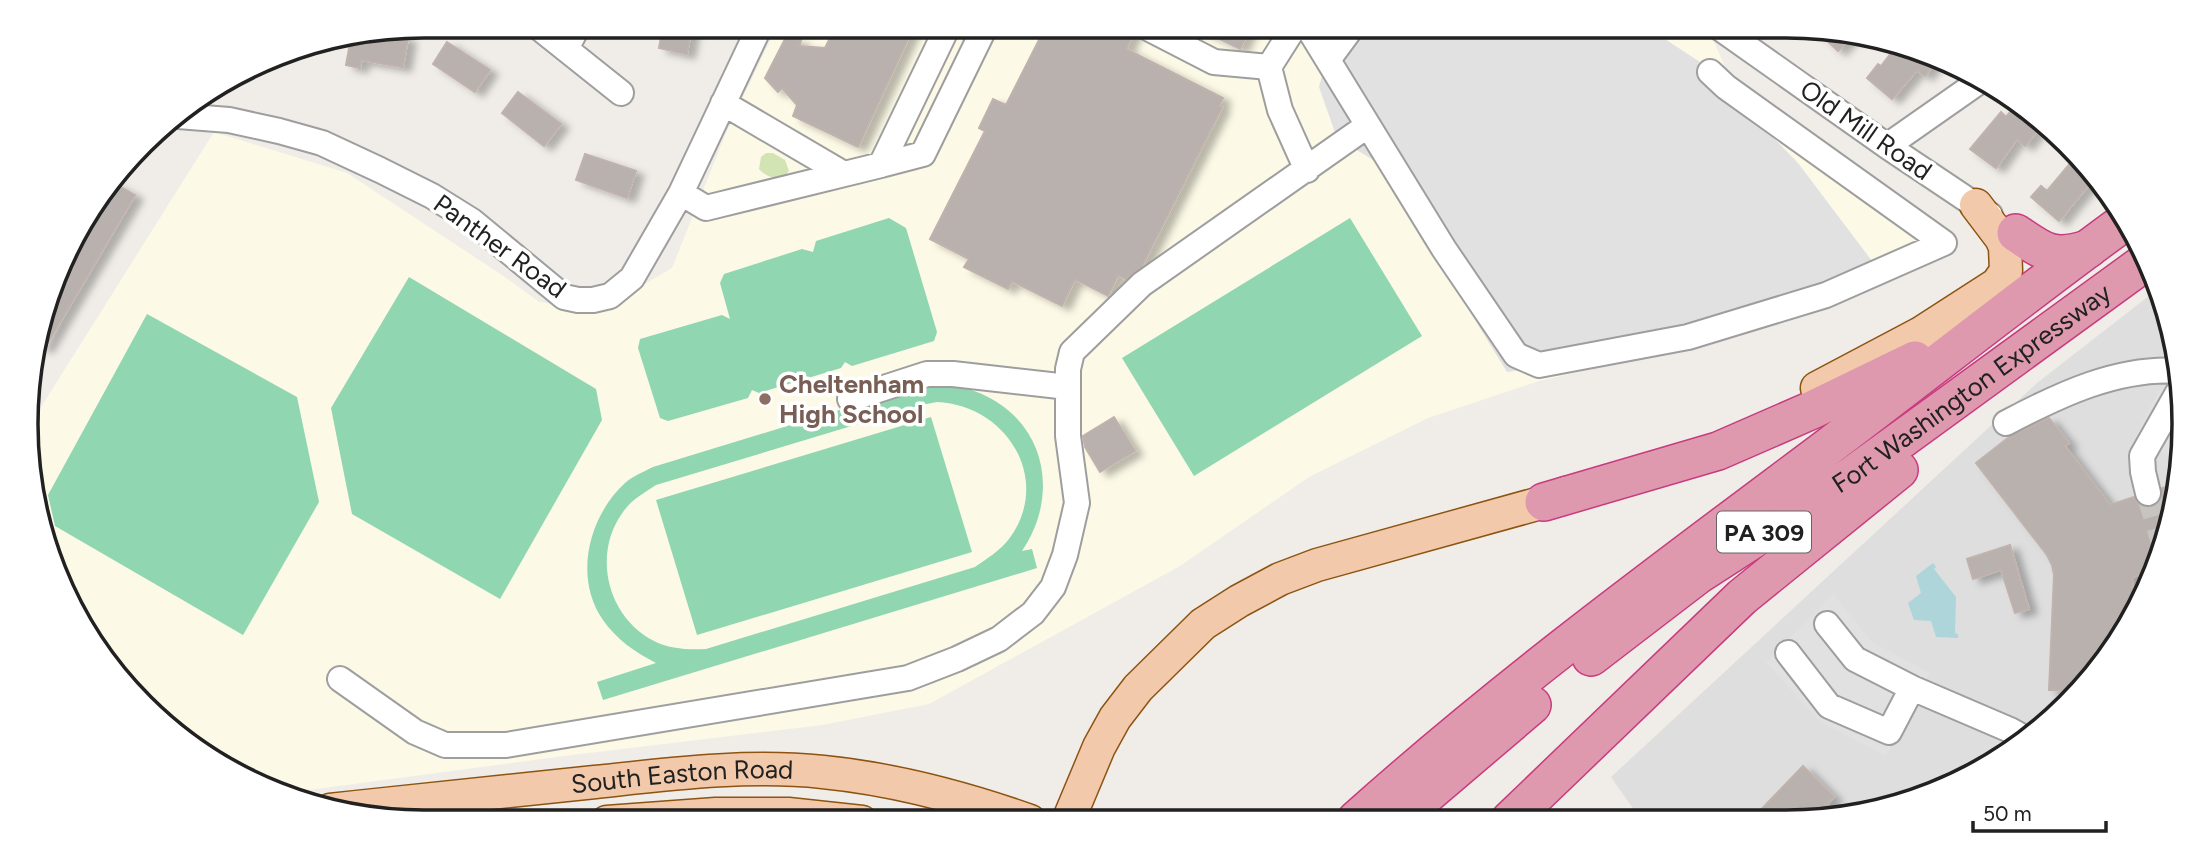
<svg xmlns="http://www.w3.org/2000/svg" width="2211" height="849" viewBox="0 0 2211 849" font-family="Figtree,sans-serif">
<defs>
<filter id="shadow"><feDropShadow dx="8" dy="4.5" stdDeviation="3.5" flood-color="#0004"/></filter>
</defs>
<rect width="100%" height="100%" fill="#f0ede8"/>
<path fill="#dfdede" d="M2154,292L2181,373L2171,528L2131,624L2049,724L1962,782L1839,819L1641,820L1611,777L2037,383Z"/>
<path fill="#fcf9e6" d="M777,26H1707L1733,85L1800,157L1937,250L1811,314L1685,348L1539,381L1428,418L1309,477L1180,566L929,704L822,725L572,755L301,791H285L182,741L93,645L34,503L31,423L214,132L347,173L505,277L539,302L599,311L672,268L726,133Z"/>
<path fill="#d2e4b4" d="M766,153H773L785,160L789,171L784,177C774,179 766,177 759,169L761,157Z"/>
<path fill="#8fd6b1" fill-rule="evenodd" d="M889,218L906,228L937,332L934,341L852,366L845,362L841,368L759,393L752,390L748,398L668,421L660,418L638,348L640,339L722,315L730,319L720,283L724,274L802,249L813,252L816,241Z
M1350,218L1422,336L1194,476L1122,358Z
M409,277L596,389L602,420L500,599L352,514L331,408Z
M147,314L297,397L319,502L243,635L55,526L48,495Z
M937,385C949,386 962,386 974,391C1044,416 1062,492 1022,551L1032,549L1037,568L603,700L597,682L656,663C635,652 617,640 603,620C573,577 589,516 625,483C633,476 643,472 653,467L915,387ZM937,402C1007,405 1053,480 1009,539C1000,551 986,559 975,567L706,649C689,650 669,649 654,641C607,617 592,554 623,512C631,500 644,493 656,485L921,405Z
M931,417L972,552L697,635L656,500Z"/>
<path fill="#e1e1e1" d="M1347,26H1645L1700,62L1798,163L1878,269L1586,361L1507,372L1378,163L1337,138L1319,87L1330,46Z
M2178,363L2181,373L2176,449L2172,456L2133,442L2159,390Z
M1833,594L1872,642L1930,673L1886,756L1820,722L1766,662Z"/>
<path fill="#aed5d9" d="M1933,563L1936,567L1934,569L1956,597L1955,633L1958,634V638L1936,637L1931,621L1914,620L1908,603L1921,593L1916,576Z"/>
<path fill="#b9b1ae" stroke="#c0b2ac" stroke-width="2" filter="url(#shadow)" d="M663,26H692L687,54L659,48Z
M836,26H914L858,147L793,116L797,105L782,88L778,92L765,78L785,39L801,40L800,46L825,48Z
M1066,26H1134V32L1126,49L1223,98L1219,106L1222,107L1142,266L1126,279L1118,275L1108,296L1075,279L1062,306L1012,281L1008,289L964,267L969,259L930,239L985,131L979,128L993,99L1006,105L1045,28L1062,36Z
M1193,26H1251L1240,49Z
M1816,30L1825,31L1853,35L1838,51Z
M384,33L408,38L403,67L361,60L360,68L346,65L351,38Z
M447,42L490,70L475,92L433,64Z
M1898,44L1935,62L1925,76L1917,70L1892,99L1867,78L1878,64L1881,66Z
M518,92L561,124L544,146L502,113Z
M2011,111L2037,131L2025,146L2017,139L1996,168L1970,149L2001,112L2006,117Z
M585,154L636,171L627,198L576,180Z
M2072,161L2092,181L2059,221L2031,197L2041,186L2047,191Z
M114,183L135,195L45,348L39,346L79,226Z
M1114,417L1135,451L1100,472L1085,447L1083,436Z
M2049,418L2069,443L2065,446L2110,505L2134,497L2137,503L2143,507H2152L2159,503L2162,498V488L2174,485L2171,528L2154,570L2133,577L2131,624L2076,691L2049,690L2054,575L2052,565L2047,555L1976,463L2009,437Z
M2010,545L2029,609L2015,613L2001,570L1973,579L1967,559Z
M1803,766L1834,797L1827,804L1842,818L1751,820Z"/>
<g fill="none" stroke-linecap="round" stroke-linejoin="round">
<path stroke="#c7c4c0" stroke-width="24" stroke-dasharray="24 12" stroke-linecap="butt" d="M2148,493L2164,546"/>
<defs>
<path id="minor" d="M537,26L621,93
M948,26L881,165L923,154L983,31L972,26
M1295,26L1269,67L1280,110L1307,170
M1307,26L1444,249L1516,355L1539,365L1688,337L1826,295L1944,243L1726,87L1710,72
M1717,26L1887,146L1990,215
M1148,28L1214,62L1269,67
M566,49L578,26
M1328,60L1353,26
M723,103L844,174
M178,116L229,120L279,131L322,143L380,170L432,196L472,221L564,297L578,300H593L610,296L632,278L681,193L760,26
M1887,146L1977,83
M681,193L706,208L881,165
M850,399L927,374H953L1068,387
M2006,423C2059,395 2119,366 2181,371
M2148,493L2143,472L2142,456L2180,389
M1827,624L1855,659L1912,688L2010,730L2026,739
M1788,653L1829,706L1889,732L1912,688
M340,679L415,732L445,745H506L908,678L957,659L999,639L1033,613L1053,587L1065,555L1077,503L1068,436V369L1072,352L1142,284L1367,126"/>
<g id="major">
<path d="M1817,388L1921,333L1997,284L2006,271L2005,247L2001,238L1976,205"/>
<path id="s1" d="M330,810C418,800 506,791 595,782C670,774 747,764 823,772C894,779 962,797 1030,821"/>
<path d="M1068,821L1099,747L1115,718L1138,688L1203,624L1239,601L1280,579L1317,565L1544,502L1566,493"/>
<path d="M607,822L716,814H788L862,822"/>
</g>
<g id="highway">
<path d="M2016,233C2044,252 2053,260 2088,249"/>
<path d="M1544,502L1718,451L1812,410L1915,360"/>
<path id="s2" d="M1591,657L1698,575L1854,474L2144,263"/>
<path d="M1356,820C1504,687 1665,569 1824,450C1925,374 2024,295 2127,220"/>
<path d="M1397,820L1532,705"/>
<path d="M1510,820L1742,597L1899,470"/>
</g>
</defs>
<use href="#minor" stroke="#9e9e9e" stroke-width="28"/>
<use href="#major" stroke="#8d5311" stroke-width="35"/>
<use href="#highway" stroke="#c93b7f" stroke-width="40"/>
<use href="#minor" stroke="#fff" stroke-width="24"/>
<use href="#major" stroke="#f2caab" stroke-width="32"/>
<use href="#highway" stroke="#de99af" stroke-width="37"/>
</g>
<circle fill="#8d6e63" stroke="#fff" stroke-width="2.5" cx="765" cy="399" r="7"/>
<g text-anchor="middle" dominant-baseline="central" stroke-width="7" stroke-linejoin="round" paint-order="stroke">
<rect fill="#fff" stroke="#646464" stroke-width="2" x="1717" y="511.5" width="94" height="41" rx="5"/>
<g font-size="24" font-weight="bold" fill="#212121">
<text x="1764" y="532">PA 309</text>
</g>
<g font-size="26" fill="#212121" stroke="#fff">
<text transform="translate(1866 130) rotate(35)">Old Mill Road</text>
<text transform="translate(500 246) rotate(36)">Panther Road</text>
<text stroke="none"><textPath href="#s2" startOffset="466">Fort Washington Expressway</textPath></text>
<text stroke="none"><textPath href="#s1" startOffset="354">South Easton Road</textPath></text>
</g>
<g font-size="26" font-weight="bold" fill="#785e54" stroke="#fff" text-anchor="start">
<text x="779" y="384">Cheltenham<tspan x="779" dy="30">High School</tspan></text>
</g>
</g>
<path d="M0 0H2211V849H0ZM424 38H1786A386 386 0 0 1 2172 424V424A386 386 0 0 1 1786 810H424A386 386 0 0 1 38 424V424A386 386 0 0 1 424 38Z" fill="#fff" fill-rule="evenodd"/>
<path fill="none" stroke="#212121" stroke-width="3.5" d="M424 38H1786A386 386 0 0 1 2172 424V424A386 386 0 0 1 1786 810H424A386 386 0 0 1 38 424V424A386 386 0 0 1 424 38Z"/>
<path d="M1973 821v10h133v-10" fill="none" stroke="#212121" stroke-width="3.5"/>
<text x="1983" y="821" font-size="21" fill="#212121" stroke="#ffffff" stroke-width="5" paint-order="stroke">50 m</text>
</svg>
